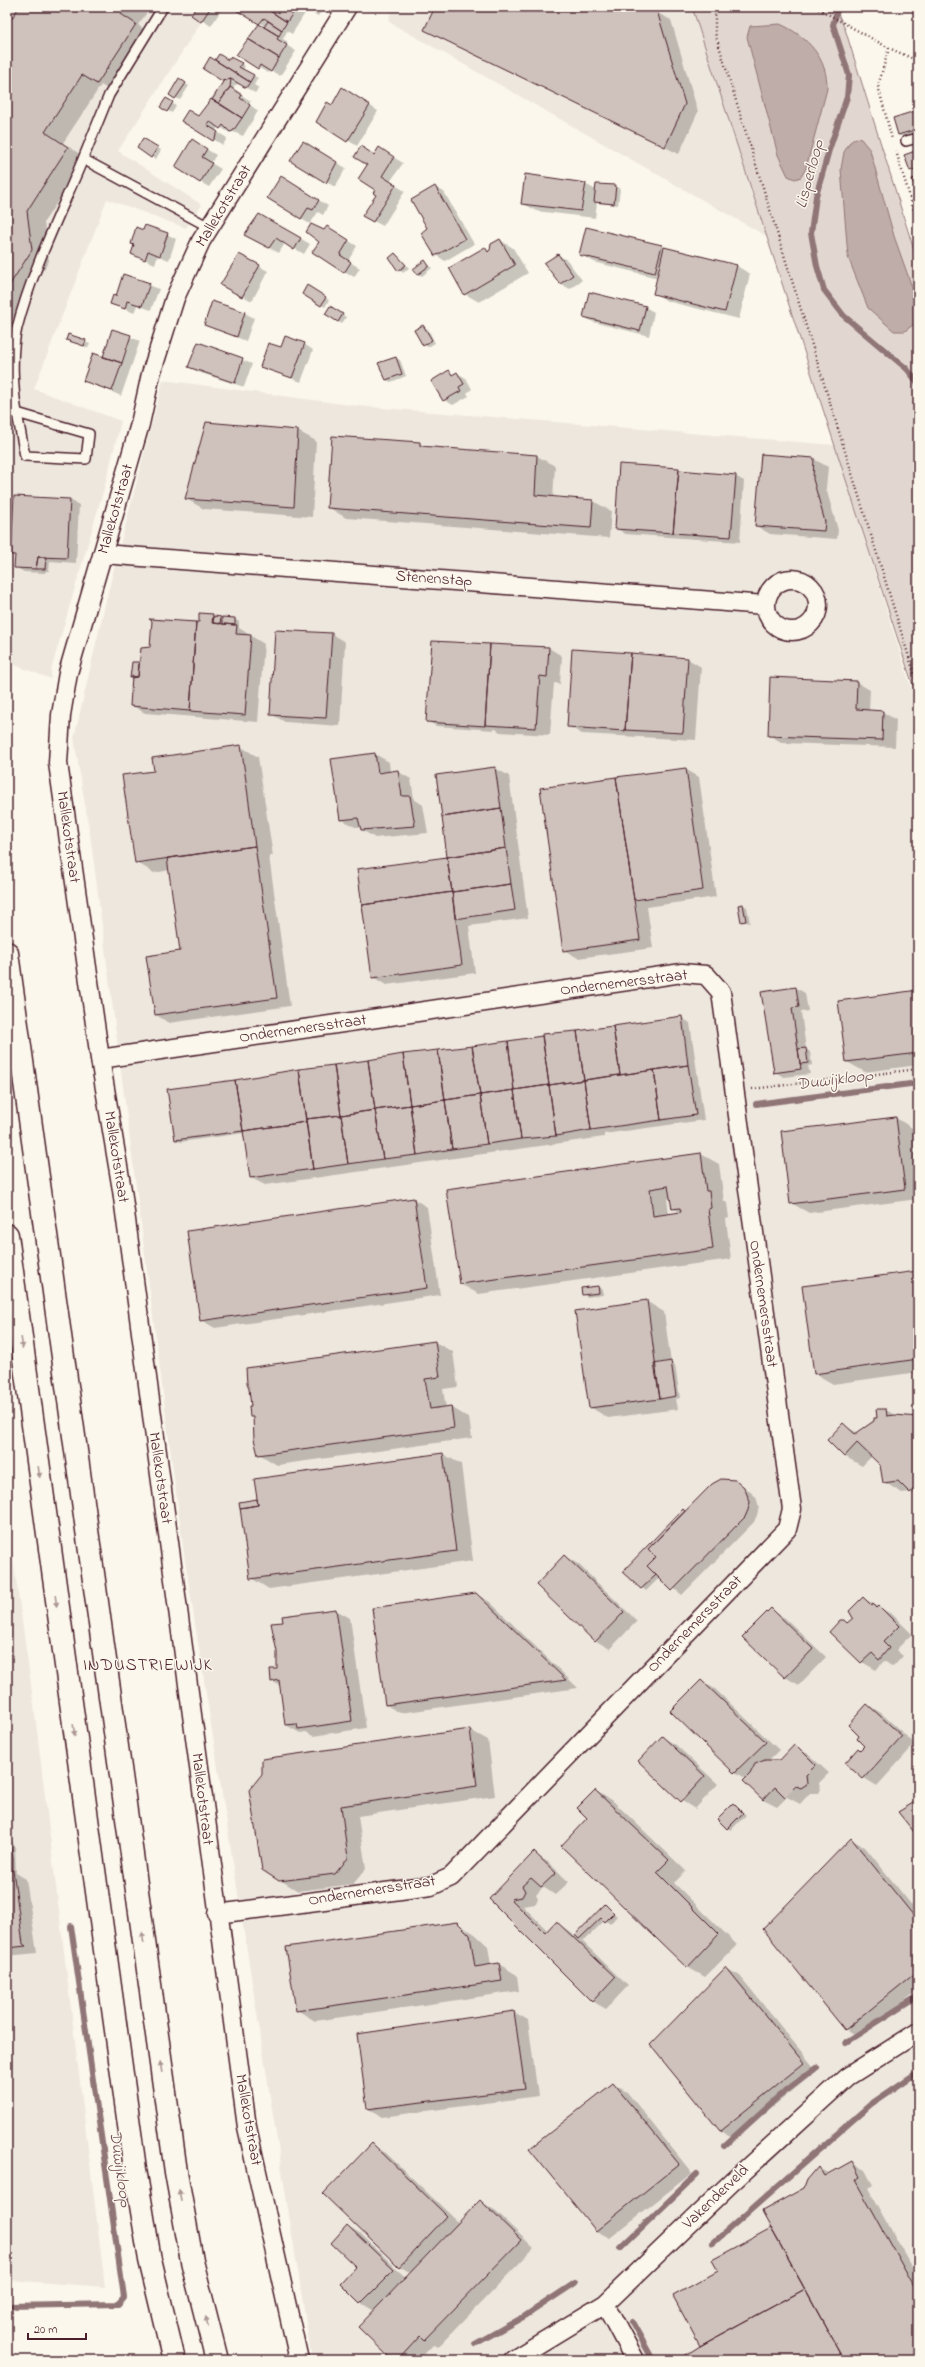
<svg xmlns="http://www.w3.org/2000/svg" width="925" height="2367" viewBox="0 0 925 2367" font-family="'Indie Flower',sans-serif">
<rect width="100%" height="100%" fill="#fbf7ec"/>
<filter id="ink" filterUnits="userSpaceOnUse"><feTurbulence type="fractalNoise" baseFrequency=".025" numOctaves="2"/><feDisplacementMap in="SourceGraphic" scale="8" xChannelSelector="R" yChannelSelector="G"/><feConvolveMatrix kernelMatrix="1 2 1 2 8 2 1 2 1" color-interpolation-filters="sRGB"/></filter>
<g filter="url(#ink)">
<path fill="#eee7de" d="M7,7H211L118,151L202,205L186,228L107,199L34,389L121,421L105,485L51,670V679L7,662Z
M391,7H692L766,236L389,22Z
M163,380L358,406L835,445L918,710V2360H312L184,1554L91,841L74,738L108,592Z
M7,1515L34,1706L105,2287L7,2280Z"/>
<path fill="#e2d7d0" stroke="#967b7e" d="M692,7H835L845,29L918,263V701Z"/>
<path fill="#bfadaa" stroke="#907477" d="M780,24C807,36 828,58 827,89L806,168L801,177L795,179L788,176L778,155L747,37L750,26Z
M856,138L861,139L870,150L894,236L918,304V321L905,331H894L868,308L848,257L841,169L844,152L850,142Z"/>
<path fill="#0003" fill-rule="evenodd" d="M20,7H142L148,11L138,25L153,35L115,94L101,85L63,143L86,158L44,222L49,261L7,328V28Z
M197,7H223L211,26L192,14Z
M239,7H324L318,16L307,10L292,34L287,31L283,39L288,42L286,45L296,51L280,76L270,70L268,73L237,55L265,28V26L238,9Z
M436,7H646L671,20L698,112L679,154L425,29Z
M219,56L229,61L231,58L245,66L243,70L258,78L254,85L259,88L255,93L240,84L235,85L233,90L251,101L249,104L258,111L243,136L231,131L230,133L218,126L216,131L227,138L223,145L183,121L198,117L224,81L204,69L215,61Z
M180,80L189,86L180,100L170,95Z
M343,88L378,111L357,146L317,121L332,106Z
M166,99L176,106L172,113L161,107Z
M918,111V132L903,137L898,135Z
M148,141L161,150L156,159L151,157Z
M201,146L216,155L211,163L221,169L209,187L200,182Z
M312,148L346,168L335,187L326,182Z
M918,151V171L915,172L910,170Z
M388,154L403,163L390,182L405,191L383,226L364,216L377,195L368,165L374,156Z
M290,182L328,206L323,215L318,212L310,224L301,219Z
M585,184L596,190L615,186L620,189L618,205L597,203L595,218L536,211L523,203Z
M435,187L444,192L474,244L445,261L436,255Z
M260,215L310,244L304,254L285,243L279,253L254,240Z
M143,231L167,234L176,239L169,260L158,256L155,264L132,254L135,246L132,244Z
M325,231L336,233L357,246L348,261L360,268L354,277L313,252Z
M500,240L513,248L528,273L479,302L465,294L485,248L491,252Z
M661,246L737,266L750,274L739,319L667,301L654,293L658,278L594,262L580,254Z
M396,254L409,268L403,273L391,258Z
M239,255L268,271L252,301L221,285Z
M558,255L567,260L582,280L570,289L561,284L546,264Z
M425,261L432,268L422,276L418,274Z
M124,275L159,289L151,310L137,305L134,313L111,303L116,297Z
M307,287L329,300L325,307L303,293Z
M330,307L346,317L342,324L338,322Z
M645,307L654,312L649,336L593,322L584,317Z
M245,313L254,318L246,341L205,325Z
M423,326L428,329L435,343L428,347L424,345Z
M113,330L140,341L121,396L85,380L103,358Z
M69,335L90,344L88,348L67,339Z
M198,343L252,364L244,387L198,372L189,367Z
M304,344L313,350L301,382L261,366Z
M396,358L400,360L406,376L391,382L386,380Z
M449,372L454,375L457,373L466,378L472,389L467,393L469,396L453,405L444,400Z
M207,423L298,431L316,441L312,517L204,509L186,499Z
M419,443L427,447L537,456L555,466L553,498L593,501L611,511L609,538L346,518L328,507Z
M762,455L814,459L828,467L826,488L838,530L837,539L770,534L756,526Z
M678,469L683,472L735,476L744,481L740,542L625,534L616,528Z
M70,500L79,505L76,563L50,561L49,571H46L45,573L24,572L15,567L16,556L12,554Z
M212,615L223,620L235,619L239,622V628L264,644L258,722L145,713L131,705L133,663L140,664L151,648L153,621L200,624Z
M332,634L345,642L340,726L285,722L271,714Z
M549,648L562,656L560,684L554,683L550,735L500,732L494,728V730L436,726L427,721Z
M688,659L701,667L696,740L582,734L568,726Z
M856,682L870,690L869,711L883,712L896,720L895,747L783,743L769,735Z
M240,746L258,757L273,856H269L290,1006L169,1023L156,1015L181,952L170,870L154,873L136,862L155,771Z
M375,754L389,762L390,772L397,771L411,779L414,799L423,805L428,833L375,838L362,830L361,827H355L341,819Z
M495,768L509,776L528,918L469,926L475,973L386,985L373,977L448,858L437,776Z
M685,769L699,777L716,897L647,907L653,948L578,958L564,950Z
M743,905L747,907L750,923L742,921Z
M796,988L805,993L808,1011L801,1012L806,1049L810,1052L812,1065L808,1066L810,1074L784,1077L775,1072Z
M918,991V1065L865,1072L847,1062Z
M681,1017L690,1023L704,1120L604,1134V1137L265,1185L251,1178L244,1133L180,1142L176,1140L235,1081Z
M896,1118L914,1129L918,1160V1199L809,1213L791,1203Z
M701,1154L719,1164L724,1201L727,1203L729,1218L726,1219L731,1259L479,1294L460,1284ZM671,1198L673,1208L681,1213L669,1214L667,1199Z
M414,1199L427,1207L440,1295L215,1328L201,1320Z
M918,1272V1372L833,1384L814,1373Z
M598,1287L602,1289L603,1295L587,1297L583,1294Z
M646,1301L664,1312L671,1363L675,1365L680,1398L676,1399L678,1409L608,1418L590,1407Z
M435,1342L453,1352L458,1387L443,1389L446,1408L451,1407L469,1418L472,1438L277,1465L259,1454L254,1418L251,1417Z
M886,1410L897,1416L918,1418V1496L910,1492L902,1493L884,1482L881,1465L872,1456L862,1466L844,1456L843,1425L858,1433Z
M443,1454L461,1464L473,1561L269,1589L251,1578L257,1501Z
M736,1481L745,1487L756,1497L759,1507L757,1515L754,1522L682,1595L660,1577L646,1591L623,1572L683,1510L686,1512Z
M564,1556L578,1564L637,1621L610,1649L596,1641L537,1585Z
M476,1594L490,1602L578,1688L400,1713L386,1705L373,1608Z
M863,1598L893,1615L912,1634L896,1650L903,1656L893,1667L884,1661L876,1670L862,1662L831,1632L844,1621L848,1624L854,1618Z
M336,1610L350,1618L366,1728L313,1736L306,1732L300,1733L286,1725L280,1686L272,1681L278,1669V1652L284,1622Z
M771,1610L785,1618L826,1657L799,1685L785,1677Z
M701,1681L715,1689L779,1750L768,1761H780L795,1746L808,1754L829,1773L819,1783L821,1789L819,1793H810L800,1804L787,1797L777,1807L763,1800L747,1779L735,1772L671,1711Z
M868,1705L881,1713L915,1744L877,1786L864,1778L846,1763L865,1746L861,1736Z
M470,1730L488,1740L495,1796L358,1816L366,1869L353,1884L298,1891L280,1880L251,1791Z
M662,1737L676,1745L718,1784L695,1809L682,1801Z
M596,1791L614,1802L686,1871L674,1883L737,1945L705,1977L687,1967L589,1818Z
M733,1804L746,1815L731,1830L727,1828Z
M7,1830L15,1847L16,1873L26,1879L37,1953L7,1956Z
M852,1840L865,1847L918,1913V1990L859,2037L846,2029Z
M534,1854L548,1862L569,1882L555,1895L543,1887L536,1895L538,1899L536,1904L523,1906L548,1931L556,1922L576,1936L605,1906L617,1916L610,1924L605,1920L584,1941L580,1939L628,1986L606,2009L592,2001L490,1899Z
M457,1923L475,1934L488,1946L491,1965L499,1964L517,1975L519,1991L315,2021L297,2010Z
M726,1968L740,1976L817,2071L734,2138L720,2130Z
M514,2012L528,2020L538,2096L382,2117L368,2109Z
M613,2084L627,2092L692,2173L610,2238L596,2231Z
M372,2145L386,2153L459,2223L480,2201L493,2209L534,2248L438,2347L433,2345L419,2360H393L374,2311L361,2303L341,2284L357,2267L348,2226L361,2234L406,2278L411,2273L399,2266Z
M852,2163L865,2170L873,2185L868,2188L918,2278V2360H679L701,2346L720,2272L772,2228L819,2168L831,2174Z"/>
<g fill="none" stroke-linecap="round" stroke-linejoin="round">
<path stroke="#907477" stroke-width="6" d="M838,7L833,25L849,75L847,97L829,150L816,196L811,233L817,266L824,290L844,316L907,369L918,383
M918,442L916,465L918,475
M756,1104L918,1083
M846,2042L918,1996
M724,2146L778,2097L817,2067
M713,2243L871,2104L918,2072
M620,2248L697,2174
M7,2306L118,2304L124,2297L71,1926
M632,2322L653,2360
M475,2344L525,2316L575,2283"/>
</g>
<path fill="#cfc2bc" stroke="#4a1f2b" fill-rule="evenodd" d="M19,7H125L121,14L136,24L97,84L82,75L45,132L68,147L27,211L32,250L7,289V26Z
M196,7H211L201,22L191,15Z
M238,7H264L287,22L282,30L264,18L259,24L236,10Z
M264,7H297L287,22Z
M435,7H649L657,11L685,104L665,147L424,30Z
M268,21L282,30L279,36L264,27Z
M259,24L279,36L277,39L287,45L279,58L248,39Z
M248,39L279,58L271,72L260,65L258,69L236,55Z
M219,54L228,60L230,57L242,63L239,67L254,75L250,82L215,60Z
M210,57L250,82L246,88L231,79L222,81L203,69Z
M179,78L186,83L175,99L169,95Z
M231,79L230,87L219,103L212,100L224,80Z
M230,87L242,95L240,98L250,105L242,118L219,103Z
M342,87L370,105L347,142L316,122L327,102L332,105Z
M166,98L173,102L167,112L160,107Z
M211,99L242,118L233,131L230,132L223,125L220,129L209,121L207,125L218,132L213,141L181,121L188,110L198,116Z
M918,110V129L898,135L893,118Z
M143,138L158,147L151,158L137,148Z
M192,139L207,149L202,157L212,163L200,183L175,167Z
M303,141L337,162L326,183L290,161Z
M361,146L374,155L379,147L394,157L382,176L396,185L373,222L362,216L376,195L373,193L375,190L358,179L367,165L354,157Z
M918,150V168L910,171L904,155Z
M525,174L586,183L581,211L521,204Z
M281,176L319,200L313,210L308,208L301,219L267,198Z
M918,177V196H917L912,179Z
M596,184L616,185L614,204L594,202Z
M435,186L465,239L435,256L421,233L427,228L411,200Z
M259,214L301,238L294,250L276,238L269,248L244,235Z
M311,224L324,230L327,226L349,240L340,255L351,262L344,273L312,252L319,242L306,232Z
M145,225L168,233L160,256L148,251L145,260L131,254L134,245L131,244L136,227L143,230Z
M586,227L662,245L655,273L579,255Z
M500,239L515,265L464,295L449,268L485,247L488,252L490,250L491,244Z
M664,247L737,265L725,312L653,294Z
M395,253L406,265L398,271L389,258Z
M239,254L260,265L242,297L220,285Z
M558,254L573,275L560,284L544,263Z
M425,260L429,266L417,275L413,269Z
M123,274L150,283L142,306L127,301L125,309L110,304L113,295L116,296Z
M307,285L326,297L321,306L302,294Z
M589,292L646,306L640,331L583,317Z
M212,301L245,312L237,337L204,325Z
M330,306L343,314L338,322L325,314Z
M423,325L432,340L423,346L414,330Z
M112,329L131,335L122,363L103,357Z
M68,334L86,340L84,346L66,340Z
M285,336L305,343L292,378L260,367L268,343L281,347Z
M198,342L243,358L235,383L188,367Z
M93,353L122,363L112,391L83,381Z
M396,357L402,374L386,380L378,363Z
M449,370L452,375L457,372L464,384L459,387L461,391L443,401L431,381Z
M206,422L298,430L294,507L185,499Z
M332,436L420,442V446L537,455L535,495L593,500L591,528L327,508Z
M761,454L814,458L813,479L825,522L824,531L755,526Z
M619,464L679,468L673,533L615,529Z
M679,470L736,475L731,537L673,533Z
M14,496L70,499L67,558L38,557L36,569L14,568L15,555H11Z
M38,557H46L45,569H36Z
M199,613L213,614L212,623L237,625L236,634L251,635L245,715L190,711L196,622H199Z
M214,616L221,617L220,624L213,623Z
M222,617L235,618V625L222,624Z
M149,619L196,622L190,711L130,706L132,676L138,677L141,648L150,647L152,621Z
M275,630L332,633L326,718L270,715Z
M432,641L490,644L485,726L426,722Z
M490,644L549,647L547,677L540,676L536,728L485,725Z
M572,649L631,653L625,731L567,727Z
M631,653L688,658L683,733L625,730Z
M132,662H139L138,677L130,678Z
M770,677L857,681L856,709L883,711L882,740L768,736Z
M241,745L255,846L135,863L122,775L154,771L152,758Z
M375,753L378,773L398,770L402,796H410L415,826L361,830L358,818L340,820L331,759Z
M495,767L501,808L442,817L436,775Z
M686,768L703,890L634,900L616,777Z
M616,777L640,940L563,951L540,788Z
M501,808L506,848L447,857L442,817Z
M255,846L277,998L155,1015L146,956L180,951L167,858Z
M506,848L511,884L452,892L447,857Z
M447,857L452,892L362,905L357,869Z
M511,884L515,910L455,919L452,892Z
M452,892L462,965L372,978L362,905Z
M743,904L746,921L741,922L738,905Z
M796,987L799,1007L792,1008L801,1069L773,1073L774,1072L761,992Z
M918,990V1053L846,1062L838,1001Z
M682,1016L688,1065L620,1075L613,1026Z
M613,1026L620,1075L584,1080L577,1031Z
M577,1031L584,1080L549,1085L542,1034Z
M542,1036L549,1085L514,1090L508,1041Z
M508,1041L514,1090L480,1095L472,1046Z
M472,1046L480,1095L445,1100L438,1050Z
M806,1048L808,1063L800,1064L798,1049Z
M438,1050L445,1100L410,1105L403,1054Z
M403,1054L410,1105L375,1110L368,1060Z
M368,1060L375,1110L341,1115L334,1065Z
M334,1065L341,1115L306,1119L299,1069Z
M688,1065L696,1115L661,1120L654,1070Z
M299,1069L306,1122L243,1131L235,1080Z
M654,1070L661,1120L591,1130L584,1080Z
M235,1080L243,1131L175,1140L167,1089Z
M584,1080L591,1130L556,1136L549,1085Z
M549,1085L556,1136L521,1139L514,1090Z
M514,1090L521,1139L487,1144L480,1095Z
M480,1095L487,1144L452,1149L445,1100Z
M445,1100L452,1149L417,1155L410,1105Z
M410,1105L417,1155L383,1159L375,1110Z
M375,1110L383,1159L348,1164L341,1115Z
M341,1115L348,1164L313,1169L306,1119Z
M896,1117L905,1189L790,1204L781,1131Z
M306,1122L313,1170V1169L250,1178L243,1131Z
M701,1153L706,1191H709L711,1208L708,1209L713,1249L460,1284L446,1189ZM668,1186L672,1209L680,1208L681,1212L653,1216L650,1189Z
M414,1198L427,1288L200,1321L187,1231Z
M918,1271V1359L814,1374L802,1286Z
M598,1286L599,1293L582,1295L581,1288Z
M647,1300L660,1399L589,1408L575,1311Z
M435,1341L440,1377L425,1379L430,1409L451,1406L454,1428L258,1455L254,1439L253,1417H250L249,1406H251L249,1389L247,1384L246,1368Z
M671,1361L676,1396L660,1399L654,1364Z
M876,1409H886L887,1416L895,1415L918,1417V1484L910,1493L898,1481L883,1483L880,1465L857,1443L844,1457L827,1440L843,1423L855,1434L874,1421V1418H877Z
M443,1453L456,1551L250,1579L240,1508L258,1505L254,1479Z
M721,1479L736,1480L744,1487L750,1502L748,1510L745,1517L672,1591L647,1566L656,1557L648,1549L712,1484Z
M257,1499L258,1505L240,1508L239,1502Z
M683,1509L685,1511L648,1549L656,1557L647,1566L656,1575L641,1589L622,1572Z
M564,1555L624,1612L595,1642L536,1585Z
M476,1593L566,1680L385,1705L372,1608Z
M863,1597L872,1606L873,1604L877,1608L879,1606L899,1626L883,1642L889,1648L879,1660L872,1653L861,1663L829,1632L840,1620H844L847,1623L853,1618L849,1611Z
M771,1608L813,1649L785,1678L742,1637Z
M336,1609L352,1721L298,1729L297,1724L285,1725L279,1680L271,1682L270,1669H277V1652L271,1623L283,1622L282,1616Z
M701,1680L766,1742L734,1773L670,1711Z
M867,1704L902,1736L863,1779L845,1763L858,1748L860,1750L864,1746L857,1739L859,1736L848,1725Z
M470,1729L477,1786L341,1806L348,1858L335,1874L279,1881L262,1870L249,1790L262,1774V1759Z
M662,1736L705,1776L681,1802L638,1761Z
M795,1744L816,1765L806,1775L807,1784L801,1788L796,1786L785,1797L775,1787L763,1800L743,1781L750,1774L755,1764L765,1760H780Z
M595,1790L669,1860L657,1872L719,1934L687,1968L561,1846L587,1818L577,1808Z
M918,1800V1837L898,1812Z
M733,1803L743,1813L727,1829L717,1819Z
M7,1833L13,1858V1870L7,1871Z
M851,1838L918,1921V1971L845,2030L763,1929Z
M534,1852L556,1873L541,1887L531,1878L522,1886L525,1891L522,1897L511,1899L545,1933L556,1921L615,1977L592,2002L489,1899Z
M13,1870L23,1944L26,1946L7,1948V1871Z
M605,1904L614,1913L605,1922L601,1918L579,1939L575,1935Z
M457,1922L470,1935L475,1967L499,1963L502,1981L296,2011L286,1947Z
M726,1967L804,2063L720,2131L650,2045Z
M514,2011L525,2089L367,2109L357,2034Z
M613,2083L679,2164L596,2231L529,2149Z
M372,2143L447,2216L399,2267L323,2194Z
M852,2161L860,2177L855,2180L918,2294V2360H844L763,2214L762,2211L804,2188L807,2180L819,2166L825,2176Z
M480,2200L521,2240L424,2340L420,2336L398,2360H392L358,2327Z
M347,2225L394,2270L360,2304L340,2284L356,2267L331,2243Z
M771,2228L805,2289L700,2346L673,2296L718,2271L712,2260Z
M805,2289L844,2360H678L700,2346Z"/>
<g fill="none" stroke-linecap="round" stroke-linejoin="round">
<defs>
<path id="service" d="M906,141L918,138
M83,159L109,95L163,7
M17,413L25,456L86,459L89,434L17,413C13,389 11,352 17,328C32,270 60,214 83,159L209,227"/>
<path id="minor" d="M103,554L765,605
M766 605a26 26 0 1 1 52 0a26 26 0 1 1-52 0Z
M100,1059L682,973L706,975L721,992L792,1509L787,1529L451,1877L431,1886L217,1914
M605,2304L635,2360
M299,2360L247,2127L122,1190L100,1059L58,763L61,715L68,673L140,424L151,374L175,298L201,241L347,7
M513,2360L605,2304L732,2182L847,2077L918,2032"/>
<path id="trunk" d="M7,953L176,2172L192,2261L217,2360
M7,1235L135,2169L150,2260L174,2360"/>
</defs>
<use href="#service" stroke="#4a1f2b" stroke-width="12"/>
<use href="#minor" stroke="#4a1f2b" stroke-width="21"/>
<use href="#trunk" stroke="#4a1f2b" stroke-width="25"/>
<path stroke="#4a1f2b" stroke-width="2.5" stroke-dasharray="1 3" stroke-linecap="butt" d="M718,7L715,16V33L918,686
M815,7L889,48L918,61
M889,48L878,86L892,139
M896,151L918,224
M752,1089L918,1069"/>
<use href="#service" stroke="#fbf7ec" stroke-width="9"/>
<use href="#minor" stroke="#fbf7ec" stroke-width="18"/>
<use href="#trunk" stroke="#fbf7ec" stroke-width="22"/>
</g>
<defs><path id="oneway-solid" d="M-6-.8H1V-3.2L6.5 0L1 3.2V.8H-6Z"/></defs>
<g fill="#ab9695">
<use href="#oneway-solid" transform="translate(22 1343) rotate(82)"/>
<use href="#oneway-solid" transform="translate(39 1472) rotate(82)"/>
<use href="#oneway-solid" transform="translate(56 1601) rotate(82)"/>
<use href="#oneway-solid" transform="translate(74 1730) rotate(82)"/>
<use href="#oneway-solid" transform="translate(143 1938) rotate(-98)"/>
<use href="#oneway-solid" transform="translate(161 2067) rotate(-98)"/>
<use href="#oneway-solid" transform="translate(180 2195) rotate(-100)"/>
<use href="#oneway-solid" transform="translate(207 2322) rotate(-103)"/>
</g>
</g>
<g text-anchor="middle" dominant-baseline="central" stroke-width="3" stroke-linejoin="round" paint-order="stroke">
<g font-size="16" fill="#4a1f2b" stroke="#fbf7ec">
<text transform="translate(224 206) rotate(-59)">Mallekotstraat</text>
<text transform="translate(116 509) rotate(-74)">Mallekotstraat</text>
<text transform="translate(434 579) rotate(4)">Stenenstap</text>
<text transform="translate(68 837) rotate(82)">Mallekotstraat</text>
<text transform="translate(624 983) rotate(-7)">Ondernemersstraat</text>
<text transform="translate(303 1029) rotate(-8)">Ondernemersstraat</text>
<text transform="translate(116 1157) rotate(81)">Mallekotstraat</text>
<text transform="translate(763 1304) rotate(82)">Ondernemersstraat</text>
<text transform="translate(160 1478) rotate(82)">Mallekotstraat</text>
<text transform="translate(695 1624) rotate(-46)">Ondernemersstraat</text>
<text transform="translate(202 1799) rotate(83)">Mallekotstraat</text>
<text transform="translate(372 1891) rotate(-9)">Ondernemersstraat</text>
<text transform="translate(248 2120) rotate(80)">Mallekotstraat</text>
<text transform="translate(716 2197) rotate(-44)">Vakenderveld</text>
</g>
<g font-size="17" font-style="italic" fill="#6d4a51" stroke="#fbf7ec">
<text transform="translate(810 174) rotate(-75)">Lisperloop</text>
<text transform="translate(835 1080) rotate(-7)">Duwijkloop</text>
<text transform="translate(120 2169) rotate(82)">Duwijkloop</text>
</g>
<g font-size="17" letter-spacing="1" fill="#4a1f2b" stroke="#fbf7ec">
<text x="148" y="1665">INDUSTRIEWIJK</text>
</g>
</g>
<rect width="925" height="2367" fill="none" stroke="#fbf7ec" stroke-width="24"/>
<rect x="12" y="12" width="901" height="2343" fill="none" stroke="#4a1f2b" stroke-width="1.5" filter="url(#ink)"/>
<path d="M28 2333v6h58v-6" fill="none" stroke="#4a1f2b" stroke-width="2"/>
<text x="34" y="2333" font-size="12" fill="#4a1f2b" stroke="#fbf7ec" stroke-width="3" paint-order="stroke">20 m</text>
</svg>
